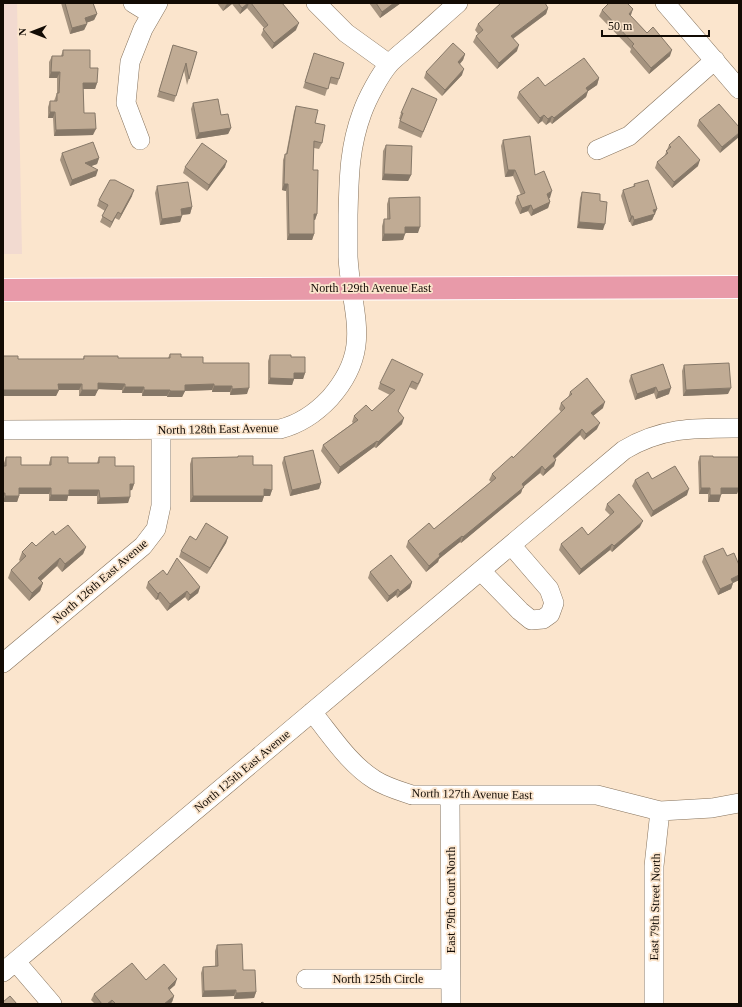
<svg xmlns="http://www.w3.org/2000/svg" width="742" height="1007" viewBox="0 0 742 1007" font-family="Georgia,serif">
<rect width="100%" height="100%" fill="#fbe5cd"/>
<path fill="#f2dad0" d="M3,3H17L22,254H3Z"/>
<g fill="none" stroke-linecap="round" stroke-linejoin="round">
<defs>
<path id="minor" d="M133,3L151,14
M316,3L346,33L389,64
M665,3L739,89
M140,140L126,103L130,62L143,29L158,3
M597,150L629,136L715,60
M3,430L280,429C300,424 315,414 330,398C374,348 351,314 348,257C348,243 348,229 348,215C349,179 349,148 362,113C367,99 380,74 390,63C397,56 405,50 413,43C428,30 443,16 458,3
M481,571L520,611L531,620L543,619L550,614L554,603L549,589L511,545
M3,663L143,546L156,529L161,506V430
M312,712C331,735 349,764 375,780C386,787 400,791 412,795H597L660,811L712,808L739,803
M450,796L451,1004
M16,962L52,1004
M3,972L624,450C663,427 695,428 739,428
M306,979H451
M654,1004V866L660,811"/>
<path id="major" d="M3,290L739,287"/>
</defs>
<use href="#minor" stroke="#86735d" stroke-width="20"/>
<use href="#major" stroke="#fff" stroke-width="24"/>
<use href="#minor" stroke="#fff" stroke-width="19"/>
<use href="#major" stroke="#e89aa9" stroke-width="22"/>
</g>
<path fill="#a5937f" d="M61,3H93L97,14L94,20L86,23L87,24L84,30L70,34Z
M217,3H282L296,30L272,49L261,35L264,28L247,8L240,14L232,4L223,11Z
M369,3H401L380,18Z
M548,8L546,14L513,39L517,51L497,69L473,42L476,36L478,34L475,30L478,24Z
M602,10L631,16L647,33L670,56L649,74L630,52L631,49L599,16Z
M173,45L197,52L187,85L184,70L174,102L157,97Z
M63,50L90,68L97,83L95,89H83L84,113L93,135L54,136L53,118H48V107L50,101H54L57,93V78H49V62L52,56H61Z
M465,54L463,60L460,64L462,75L442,96L424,78L426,72Z
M312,59L339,79L337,85L329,83L325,96L303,88Z
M599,78L597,85L588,91L586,97L552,124L550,122L546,125L542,121L538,124L517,98L519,92L545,86Z
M437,99L421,138L398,128L400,119H399L401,113Z
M193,103L221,115L231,128L228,134L196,139L191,109Z
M296,106L315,123L322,143L319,149L314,148L313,170L317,214L315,220H314V234L312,240H287L286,191L282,190L283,160L285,154H286L294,112Z
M699,120L739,127L720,153L697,126Z
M503,140L535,175L550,198H549L550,202L548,208L531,216L528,211L520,214L515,203L517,196L521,195L513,176L505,177L501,146Z
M386,145L411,175L408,181L382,180L383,151Z
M669,145L698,166L672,188L655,168L657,162L664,157Z
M62,153L99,158L97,164L91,166L96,176L70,186L60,160Z
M185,167H225L207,191L183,173Z
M634,184L657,209L652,220L632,226L630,222H629L621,196L623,190L633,187Z
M157,186L192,207L190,214L182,215L180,222L160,225L155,193Z
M582,192L600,201L603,230L577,228L580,198Z
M132,196L119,220L115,218L110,228L100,222L105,211L97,206L99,200Z
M389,198L418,233H405L403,240L382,241V226L384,219H387V204Z
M170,354L203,363L247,394L230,395V392H212V390L185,391L182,397H167V396H142V393H122V390L98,389L95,396H79V390H59L56,396H3L18,359H83L84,356L118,358H168Z
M270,355L305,373L303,379H294L292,385L268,384V361Z
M684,365L728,394L683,396L682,371Z
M631,375L669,394L656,399L654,393L635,400L629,381Z
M421,380L416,390L409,387L398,411L402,424L376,448L374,447L338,474L321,451L323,445L353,423L352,422L354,416L372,411L390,395L378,389L380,383Z
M570,392L603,408L593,416L597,429L584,440L580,435L555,459L554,466L543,476L540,473L523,487L521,493L461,543L460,542L439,559L438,562L426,572L406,547L408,541L434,529L491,482L489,480L492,474L513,458L561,412L559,409L561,403L568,398Z
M700,456L713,457H739V488L737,494H721L719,502H708V494H699L698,462Z
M6,457L21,465H49V463L51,457L68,463H97L99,457L115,466L134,484L132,490H130L128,503L97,504V496H68L67,501H49V494H19V496L17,502H3V466Z
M284,457L321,483L319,489L290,496L282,463Z
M192,458L253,465L272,490L270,496H264L262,502H190V464Z
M652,479L687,495L651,517L632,486L635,480Z
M607,504L640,527L612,552L610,550L579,575L559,550L561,544L588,535L610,515L605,510Z
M55,535L86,547L83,554L62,572L57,566L41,581L43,583L40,591L29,601L8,578L11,570L20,561L19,560L22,552L36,546Z
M228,537L226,543L207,574L179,557L181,551L196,540Z
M704,556H727L739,565V580L733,583L731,589L718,595L702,562Z
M370,572L412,582L410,588L397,598L396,595L387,602L368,578Z
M167,575L200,587L198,593L188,601L185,597L167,611L158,599L156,600L146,588L148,582Z
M217,945L243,970L256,992L254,998L234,999V996L202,997L201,973L203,967L215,966V951Z
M146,980L175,985L169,990L174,996L172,1002L170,1004H95L91,1000L94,994Z"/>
<path fill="#867868" d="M228,3H232V4L223,11L226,5Z
M248,3H249L247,8L240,14L242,8Z
M394,3H401L380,18L382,12Z
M548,8L546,14L508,42L511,36Z
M633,9L631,15L627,20L629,14Z
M97,14L94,20L83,24L85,18Z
M299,23L296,30L272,49L274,43Z
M87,24L84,30L70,34L72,28Z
M519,45L517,51L497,69L499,63Z
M672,50L670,56L649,74L651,68Z
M465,54L463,60L456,68L458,62Z
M464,69L462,75L442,96L445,90Z
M51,72H60L57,78H49Z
M599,78L597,85L584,94L586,88Z
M83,83H97L95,89H81Z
M588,91L586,97L552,124L554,118Z
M50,112H55L53,118H48Z
M544,115L542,121L538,124L540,118Z
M552,116L550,122L546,125L548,119Z
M231,128L228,134L196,139L199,133Z
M96,129L93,135L54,136L56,130Z
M739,133V137L720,153L722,147Z
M99,158L97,164L83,169L85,163Z
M700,160L698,166L672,188L674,182Z
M227,161L225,167L207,191L209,185Z
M98,170L96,176L70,186L72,180Z
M508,170H515L513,176L505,177Z
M384,174L411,175L408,181L382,180Z
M284,184H288L286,191L282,190Z
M134,190L132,196L119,220L121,214Z
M552,191L550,198L545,200L547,194Z
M550,202L548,208L531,216L533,210Z
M531,205L528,211L520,214L522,208Z
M192,207L190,214L179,215L181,209Z
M657,209L652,220L632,226L634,220L653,210Z
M118,212L110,228L112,222Z
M314,214H317L315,220H311Z
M182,216L180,222L160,225L162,219Z
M631,216H633L630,222H629Z
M579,222L605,224L603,230L577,228Z
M405,227H420L418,233H403Z
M289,234H314L312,240H287Z
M384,234H405L403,240L382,241Z
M294,373H305L303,379H294L292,385L268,384L270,378Z
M98,383L125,384L122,390L95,389Z
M58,384H82L79,390H56Z
M214,384L212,390L182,391L185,385Z
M214,386H232L230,392H212Z
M125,387H144L142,393H122Z
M656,387L654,393L635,400L637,394Z
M249,388L247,394L230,395L232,389Z
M671,388L669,394L656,399L658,392Z
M731,388L728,394L683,396L686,390Z
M3,390H59L56,396H3Z
M82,390H98L95,396H79Z
M144,390H170L167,396H142Z
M170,391H185L182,397H167Z
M605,402L603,408L589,419L591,413Z
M404,418L402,424L376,448L378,442Z
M600,423L597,429L584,440L586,434Z
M582,429L580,435L550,463L553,456Z
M377,441L374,447L338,474L340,467Z
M556,460L554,466L543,476L545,470Z
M542,466L540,473L523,487L521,493L461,543L463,537Z
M321,483L319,489L290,496L292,490Z
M130,484H134L132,490L127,491Z
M19,488H51L49,494H17Z
M701,488H710L708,494H699Z
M721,488H739L737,494H719Z
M264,489L272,490L270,496H262Z
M689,489L687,495L651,517L653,511Z
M69,490H99L97,496H68L67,501H49L51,495Z
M3,493H5L3,499Z
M710,495H721L719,502H708Z
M5,496H19L17,502H3Z
M193,496H264L262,502H190Z
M130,497L128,503L97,504L100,498Z
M643,521L640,527L612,552L614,546Z
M462,536L460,542L439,559L438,562L426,572L429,566L439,554Z
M228,537L226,543L207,574L210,568Z
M612,544L610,550L579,575L581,569Z
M86,547L83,554L62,572L65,564Z
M60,558L57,566L36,585L38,578Z
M739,575V580L729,585L731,579Z
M412,582L410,588L397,598L400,592Z
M43,583L40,591L29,601L32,593Z
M733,583L731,589L718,595L720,589Z
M200,587L198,593L188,601L190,595Z
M398,589L396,595L387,602L389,596Z
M187,591L185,597L167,611L170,604Z
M160,592L158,599L156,600L158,594Z
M177,979L175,985L165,994L168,988Z
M236,990L234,996L202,997L204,991Z
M256,992L254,998L234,999L236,993Z
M174,996L172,1002L170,1004H164Z
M112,1000L111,1004H107Z"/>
<path fill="#c0ab94" stroke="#867868" d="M65,3H93L97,14L85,18L87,24L72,28Z
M238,3H248L242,8Z
M251,3H282L299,23L274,43L263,29L268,25Z
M376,3H394L382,12Z
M501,3H545L548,8L511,36L519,45L499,63L476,36L483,30L478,24Z
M609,3H627L633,9L629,14L647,33L653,27L672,50L651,68L632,46L634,44L602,10Z
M453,43L465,54L458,62L464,69L445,90L426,72Z
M173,45L197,52L189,79L186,63L176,96L159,91Z
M63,50H90V68H98L97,83H83L84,113H95L96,129L56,130L55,112H50V101H57V93H59L60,72H51L52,56H63Z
M314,53L344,63L339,79L331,77L328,89L305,82Z
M584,58L599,78L586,88L588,91L554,118L552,116L548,119L544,115L540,118L519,92L538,77L545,86Z
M412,88L437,99L423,132L400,121L403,113H401Z
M218,99L221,115L228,114L231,128L199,133L193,103Z
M719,104L739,127V133L722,147L699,120Z
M296,106L318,110L315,123L325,125L322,143L314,141L313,170H318L317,214H314V234H289L288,184H284L285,154H287Z
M530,136L535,175L544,171L552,191L547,194L550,202L533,210L531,205L522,208L517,196L525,193L515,170H508L503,140Z
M679,136L700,160L674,182L657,162L668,153L666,151L671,147L669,145Z
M93,142L99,158L85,163L98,170L72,180L62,153Z
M202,143L227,161L209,185L185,167Z
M386,145L412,146L411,175L384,174Z
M110,180H115L134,190L121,214L118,212L112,222L102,216L108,205L99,200Z
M648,180L657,209L653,210L655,214L634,220L633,216H631L623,190L635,186L634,184Z
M188,182L192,207L181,209L182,216L162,219L157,186Z
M582,192L600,194V201L607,202L605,224L579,222Z
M420,197V227H405V234H384V219H390L389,198Z
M170,354H181V357H203V363H249V388L232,389V386H214V384L185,385V391H170V390H144V387H125V384L98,383V390H82V384H58L59,390H3V356H18V359H84V356H118V358H170Z
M270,355H291V357H305V373H294V379L270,378Z
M392,359L423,374L418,384L412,381L398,411L404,418L378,442L377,441L340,467L323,445L358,420L354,416L366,405L372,411L395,390L380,383Z
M729,363L731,388L686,390L684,365Z
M663,364L671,388L658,392L656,387L637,394L631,375Z
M587,378L605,402L591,413L600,423L586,434L582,429L553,456L556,460L545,470L542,466L522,484L524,487L463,537L462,536L439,554L440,556L429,566L408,541L429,523L434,529L496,478L492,474L512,456L513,458L565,408L561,403L572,394L570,392Z
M313,450L321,483L292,490L284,457Z
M238,456H253V465H272V490L264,489V496H193L192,458L238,457Z
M700,456H713V457H739V488H721V495H710V488H701Z
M6,457H21V465H51V457H68V463H99V457H115V466H134V484H130V497L100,498L99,490H69V495H51V488H19V496H5V493H3V466H6Z
M675,466L689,489L653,511L635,480L648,472L652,479Z
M619,494L643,521L614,546L612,544L581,569L561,544L582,527L588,535L614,512L607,504Z
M206,523L228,537L210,568L181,551L190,536L196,540Z
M68,525L86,547L65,564L60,558L38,578L43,583L32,593L11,570L26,556L22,552L32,542L36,546L53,531L55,535Z
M723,548L727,556L734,553L739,565V575L731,579L733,583L720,589L704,556Z
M391,555L412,582L400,592L398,589L389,596L370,572Z
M177,558L200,587L190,595L187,591L170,604L160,592L158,594L148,582L163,570L167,575Z
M242,944L243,970H255L256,992L236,993V990L204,991L203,967L218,966L217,945Z
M132,963L146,980L164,964L177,979L168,988L174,996L164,1004H116L112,1000L107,1004H102L94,994Z
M10,996L17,1004H3V1002Z
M262,1002L265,1004H260Z"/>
<g text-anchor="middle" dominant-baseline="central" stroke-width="3.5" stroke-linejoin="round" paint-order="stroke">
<g font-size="12" fill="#120b04" stroke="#fbe5cd">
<text x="371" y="288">North 129th Avenue East</text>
<text transform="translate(218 429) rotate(-1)">North 128th East Avenue</text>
<text transform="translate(100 581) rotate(-41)">North 126th East Avenue</text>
<text transform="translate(242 771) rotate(-40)">North 125th East Avenue</text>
<text transform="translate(472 794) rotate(1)">North 127th Avenue East</text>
<text transform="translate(451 900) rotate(-90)">East 79th Court North</text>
<text transform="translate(655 907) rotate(-89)">East 79th Street North</text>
<text x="378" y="979">North 125th Circle</text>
</g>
</g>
<rect width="742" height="1007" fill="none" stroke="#120b04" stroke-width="8"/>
<g transform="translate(32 32) rotate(270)" stroke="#fbe5cd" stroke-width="3" paint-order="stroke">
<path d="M0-3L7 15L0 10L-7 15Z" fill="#120b04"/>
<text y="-6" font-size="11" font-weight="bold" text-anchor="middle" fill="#120b04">N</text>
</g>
<path d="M602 30v6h107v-6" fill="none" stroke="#120b04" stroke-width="2"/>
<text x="608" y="30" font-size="12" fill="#120b04" stroke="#fbe5cd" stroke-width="3" paint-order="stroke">50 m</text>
</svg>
